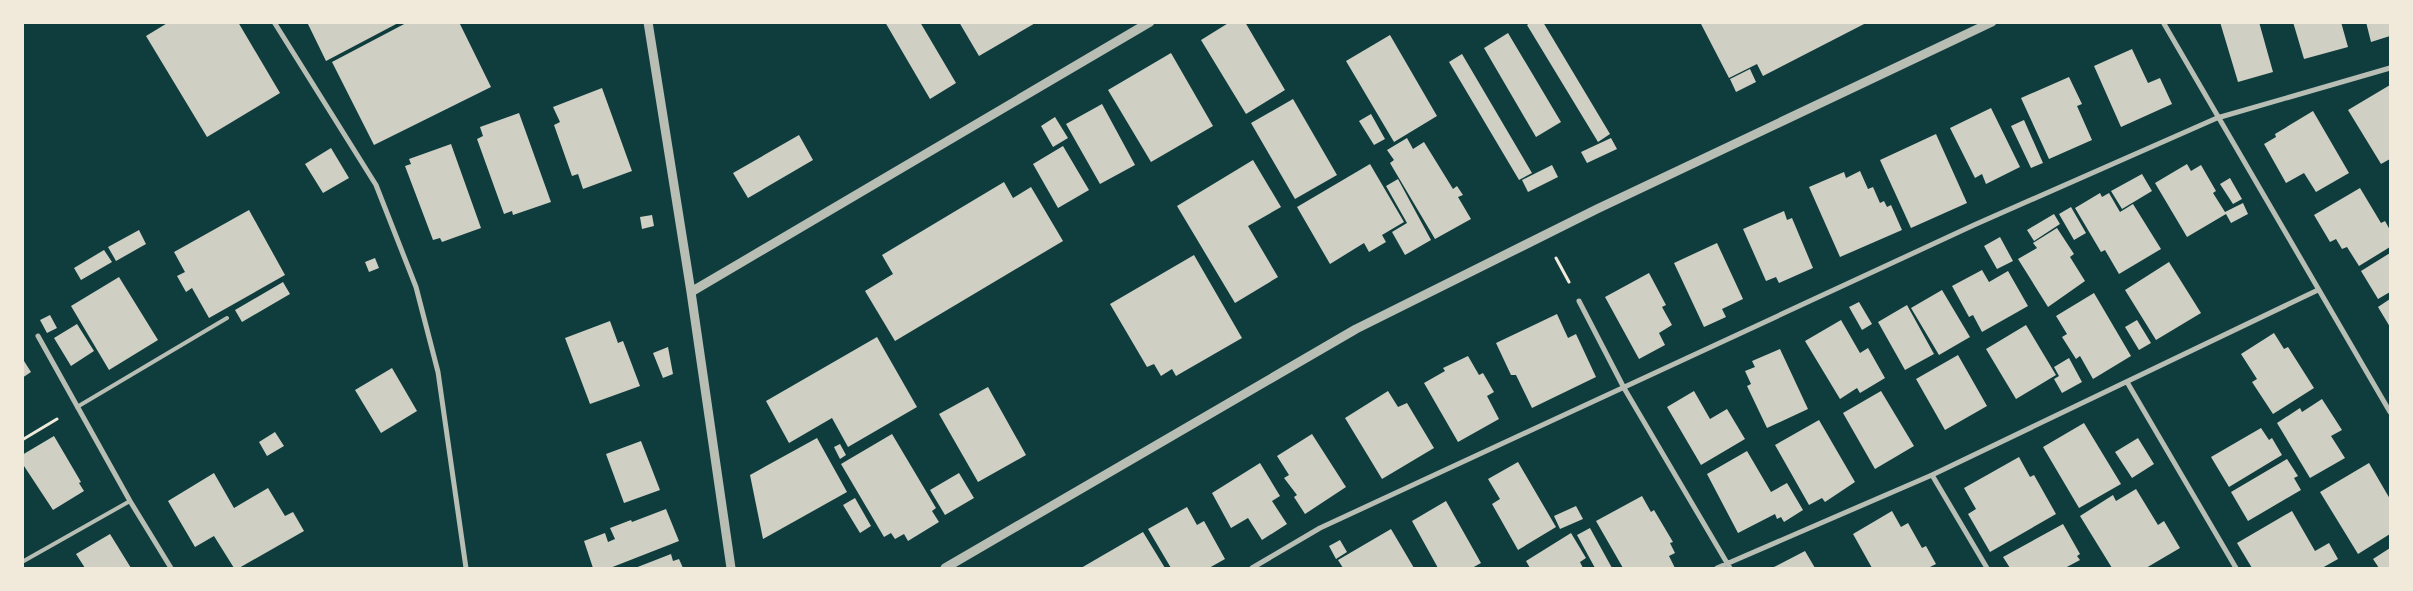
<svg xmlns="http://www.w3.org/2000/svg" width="2413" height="591" viewBox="0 0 2413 591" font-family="'IBM Plex Serif',serif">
<rect width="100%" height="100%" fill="#0f3d3e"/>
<path fill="#cfcfc3" d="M169,22H238L280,93L207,137L146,36Z
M307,22H400L326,61Z
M408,22H459L491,87L374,145L332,62Z
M885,22H920L956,83L930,99Z
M959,22H1037L979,56Z
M1230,22H1245L1285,90L1246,114L1201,40Z
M1531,22H1543L1610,134L1598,142L1527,25Z
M1700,22H1868L1763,76L1757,64L1729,78Z
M2220,22H2259L2273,72L2238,82Z
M2293,22H2341L2348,47L2304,59Z
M2366,22H2390V36L2371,42Z
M1508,33L1561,122L1536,137L1484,48Z
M1390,35L1437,116L1394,142L1346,61Z
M2132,49L2148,83L2160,78L2172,104L2121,127L2094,66Z
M1171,53L1213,126L1151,162L1108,90Z
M1462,54L1532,173L1519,180L1449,62Z
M1750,69L1756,82L1736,92L1730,79Z
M2069,77L2082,104L2077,106L2092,140L2049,159L2021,98Z
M2390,85V159L2381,164L2348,110Z
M602,88L632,171L583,189L578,174L572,176L554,125L560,122L553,107Z
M1293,99L1337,175L1295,199L1251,123Z
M1102,104L1135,165L1100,184L1066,124Z
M1991,108L2020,167L1986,184L1982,174L1975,178L1950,128Z
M2313,111L2349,173L2316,192L2304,173L2286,183L2264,144L2276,137L2275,134Z
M519,113L551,202L513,215L512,211L504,214L477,139L483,136L480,127Z
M1371,114L1385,139L1374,145L1359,121Z
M1055,117L1068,138L1053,147L1041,126Z
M2024,120L2043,163L2031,168L2011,126Z
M1936,134L1967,203L1911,228L1880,160Z
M799,135L813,160L748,198L733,173Z
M1407,138L1413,149L1424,142L1453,189L1457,186L1463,195L1458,197L1471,219L1435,239L1390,163L1394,160L1387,150Z
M1611,138L1617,149L1587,163L1581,152Z
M451,144L481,228L442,242L440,238L433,240L405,166L411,164L409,159Z
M1063,146L1089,190L1058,208L1033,164Z
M331,148L349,178L323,193L305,164Z
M1253,160L1281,207L1248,226L1278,277L1235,303L1177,206Z
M1370,164L1404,222L1382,235L1386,242L1369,252L1364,243L1330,264L1297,207Z
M2187,164L2191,171L2201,165L2216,191L2213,193L2225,212L2243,203L2248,214L2231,223L2226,214L2187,237L2155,183Z
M1552,165L1558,177L1528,192L1522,180Z
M1860,171L1868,189L1873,187L1880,203L1884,201L1887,207L1891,205L1902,230L1840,257L1809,187L1844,172L1846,178Z
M2142,174L2152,191L2122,209L2111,191Z
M2230,178L2242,199L2233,204L2220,184Z
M1398,179L1431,240L1405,255L1392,232L1407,223L1386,186Z
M1004,182L1013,198L1031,187L1063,241L895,341L865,291L893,274L882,255Z
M2360,188L2381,223L2385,221L2390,230V247L2359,266L2347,247L2342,249L2336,239L2330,242L2314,215Z
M2100,193L2102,197L2109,193L2120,212L2133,204L2161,249L2119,274L2105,250L2101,252L2075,208Z
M2071,207L2086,233L2074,240L2059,214Z
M249,210L285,275L209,318L192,288L186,292L177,276L185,272L174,252Z
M1784,211L1787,220L1792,218L1813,268L1779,283L1776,277L1766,281L1743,229Z
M2054,214L2060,224L2034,241L2027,230Z
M652,215L654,226L642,229L640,217Z
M2057,228L2074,254L2070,257L2085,281L2048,307L2018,259L2037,248L2033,243Z
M139,230L146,244L116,261L108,247Z
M2000,237L2013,261L1997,269L1984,246Z
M1717,243L1743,299L1722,309L1726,317L1704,327L1674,263Z
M104,250L112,262L81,280L74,268Z
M2390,253V292L2378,299L2361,271Z
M1194,255L1242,338L1176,376L1172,369L1161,376L1154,364L1147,367L1110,304Z
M375,258L379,268L369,272L365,262Z
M2169,262L2201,313L2156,340L2125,290Z
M1982,270L1989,282L2008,271L2028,306L1982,332L1973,315L1969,317L1952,286Z
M1649,273L1666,305L1662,307L1672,325L1659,333L1665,345L1639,359L1605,297Z
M119,277L158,340L109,370L71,306Z
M283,282L290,294L242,322L235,310Z
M1942,290L1970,337L1939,355L1911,308Z
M2094,293L2131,356L2093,379L2080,356L2076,359L2062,337L2067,334L2056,316Z
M2390,299V327L2378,307Z
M1859,302L1872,324L1862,330L1849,307Z
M1907,305L1934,354L1905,370L1878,322Z
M1557,314L1568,338L1576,334L1596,377L1532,408L1516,375H1511L1496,343Z
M50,315L57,328L47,333L40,320Z
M1841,320L1860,353L1868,348L1885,378L1860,393L1857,388L1840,399L1805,341Z
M2137,320L2151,343L2139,350L2125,327Z
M610,321L618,343L623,341L640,386L590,404L565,338Z
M77,324L94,351L71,366L54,338Z
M2026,325L2056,375L2016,399L1986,349Z
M2274,333L2284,349L2288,347L2314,388L2273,414L2252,382L2257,379L2241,354Z
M877,337L917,407L848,447L832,418L789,443L766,401Z
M668,347L673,374L663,378L653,353Z
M1780,349L1808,409L1767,428L1747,386L1751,384L1745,371L1755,367L1752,361Z
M1958,355L1987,406L1945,430L1916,379Z
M1468,356L1479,375L1483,373L1494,392L1487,396L1499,419L1458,442L1424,383L1445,371L1443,368Z
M2069,358L2082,382L2062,393L2054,379L2059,376L2054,367Z
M24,361L31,372L22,378V362Z
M392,368L417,411L381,433L355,390Z
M988,387L1026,455L978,482L939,414Z
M1388,391L1398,407L1407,403L1434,448L1382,479L1345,418Z
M1694,391L1710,419L1727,409L1745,439L1701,465L1667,407Z
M1881,391L1914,446L1875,469L1843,413Z
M2322,399L2342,430L2331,436L2345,458L2310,478L2277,423L2300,408L2302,412Z
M1819,420L1855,482L1825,502L1822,498L1809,505L1775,445Z
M2084,423L2121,484L2079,508L2043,447Z
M2261,428L2269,440L2272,438L2282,455L2229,487L2211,457Z
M275,432L284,446L267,456L259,442Z
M892,434L936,508L932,511L939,522L908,541L904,534L895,539L891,533L884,537L841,464Z
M1312,434L1346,487L1305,514L1294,497L1297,495L1284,478L1289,475L1277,456Z
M54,436L81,482L79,483L84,491L53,510L22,463V455Z
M817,438L847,492L763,539L750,475Z
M2138,438L2154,464L2132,478L2115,452Z
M641,441L660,490L624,503L606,454Z
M840,444L846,455L840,459L834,447Z
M1747,451L1771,492L1787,483L1803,510L1784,522L1781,517L1777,519L1775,514L1738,533L1707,474Z
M2019,457L2030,477L2034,475L2056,514L1990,552L1968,514L1976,509L1964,488Z
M2287,459L2298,476L2294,478L2301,490L2248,521L2231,492Z
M1518,462L1556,527L1518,550L1492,504L1500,499L1488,479Z
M1260,463L1280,496L1272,501L1287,524L1262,540L1248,518L1231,528L1212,493Z
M2369,463L2390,499V534L2358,554L2320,492Z
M214,473L234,508L268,488L285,516L293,512L304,531L239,568H234L214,536L195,547L168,501Z
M959,473L974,498L945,515L930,490Z
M2136,489L2158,525L2164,521L2180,548L2146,568H2112L2080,516L2113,495L2116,501Z
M1642,496L1651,512L1654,510L1673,542L1670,543L1675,553L1669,556L1675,568H1623L1596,521Z
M855,498L871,526L860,533L843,505Z
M1446,501L1481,563L1472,568H1438L1412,521Z
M1576,506L1583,519L1560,529L1554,516Z
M1187,507L1197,525L1204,521L1225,559L1209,568H1171L1148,529Z
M666,509L679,541L610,568H593L584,541L605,533L608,542L615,539L610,528L631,520L632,522Z
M1892,511L1901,527L1908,523L1922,548L1926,546L1936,564L1928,568H1872L1853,534Z
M2292,511L2315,551L2329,543L2338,559L2322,568H2252L2237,543Z
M2063,524L2080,554L2077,556L2080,560L2065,568H2010L2003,557Z
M1590,528L1612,568H1595L1577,535Z
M1391,529L1414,568H1343L1338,560Z
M1143,532L1165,568H1081Z
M1571,533L1586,558L1580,562L1583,568H1530L1526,561Z
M110,534L131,568H85L76,554Z
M1340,540L1347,552L1336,559L1329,546Z
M2390,548V568H2379L2373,559Z
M1805,551L1815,568H1772Z
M671,554L673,561L679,559L683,568H635Z"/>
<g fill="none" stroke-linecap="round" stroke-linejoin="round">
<path stroke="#f1e9da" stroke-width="3" d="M1556,258L1569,282
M22,440L57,419"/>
<path stroke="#b8beb3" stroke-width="4" d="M77,407L227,318
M22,562L130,501"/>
<path stroke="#b8beb3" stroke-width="5" d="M274,22L376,185L416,287L438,372L466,568
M2163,22L2390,412
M1579,301L1624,388L1730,568
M38,336L130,501L171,568
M2127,382L2236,568
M1932,475L1987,568
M1252,568L1320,528L1974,225L2217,118L2390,68
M1717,568L1932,475L2318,290"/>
<path stroke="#b8beb3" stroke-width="9" d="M648,22L691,292L731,568
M691,292L1150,22
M945,568L1356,329L1597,209L1992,22"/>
</g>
<rect width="2413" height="591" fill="none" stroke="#f1e9da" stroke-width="48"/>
</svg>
